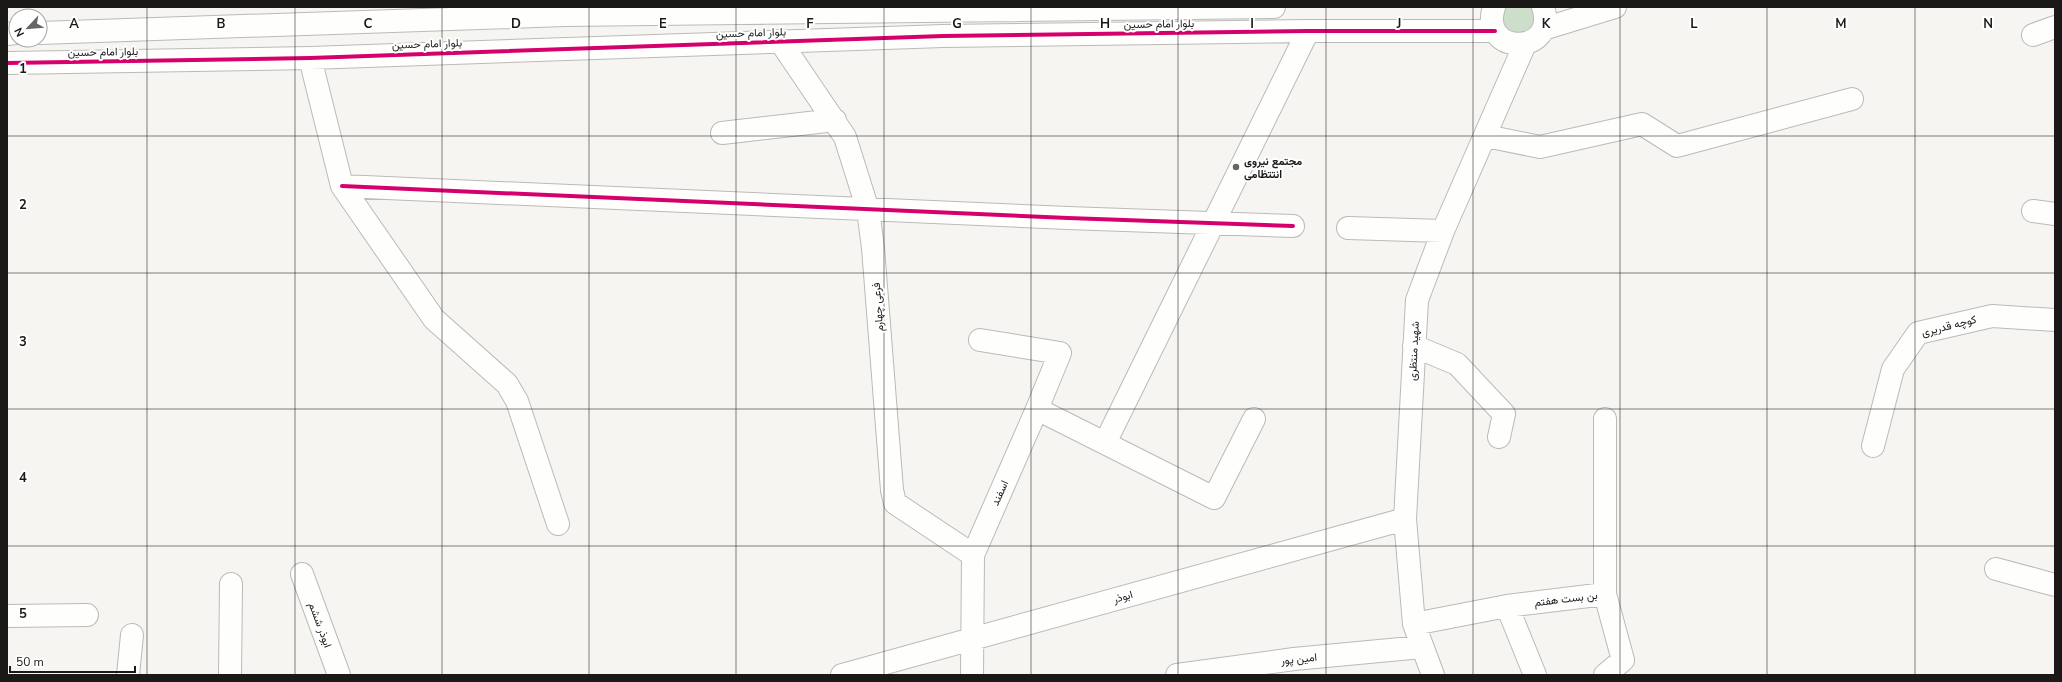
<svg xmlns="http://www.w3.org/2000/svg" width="2062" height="682" viewBox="0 0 2062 682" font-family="'Nunito Sans',Vazirmatn,sans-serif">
<rect width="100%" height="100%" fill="#f7f5f2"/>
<path fill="#cddfca" d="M1499,7H1538L1539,27L1508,38Z"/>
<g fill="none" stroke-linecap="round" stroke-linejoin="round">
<defs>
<path id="minor" d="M1494,7C1478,56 1559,56 1543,7
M1543,29L1615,7
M40,33L565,15L1274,7
M7,34L16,33
M2033,35L2055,27
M780,41L845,137L868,210L873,248L892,490L895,503L973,555
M310,58L342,186L434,319L507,384L517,401L558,524
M7,63L310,58L943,36L1308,31H1495
M722,133L835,120
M1486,136L1540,147L1642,124L1677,146L1852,99
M342,186L1068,218L1293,226
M2033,211L2055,214
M1348,228L1443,231
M1414,346L1457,364L1504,414L1499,437
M1037,409L1214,498L1254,419
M1605,419V594
M1105,443L1308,31
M1873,446L1893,369L1918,333L1992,316L2055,320
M1996,569L2055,585
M302,574L339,675
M1507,606L1535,675
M7,616L87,615
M1414,624L1507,606L1605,594L1623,660L1605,675
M128,675L132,635
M230,675L231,584
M842,675L1405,519
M972,675L973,555L1037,409L1060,353L980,340
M1177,675L1294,659L1422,647
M1433,675L1414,624L1405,519L1417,300L1443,231L1525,44"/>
</defs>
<use href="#minor" stroke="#bbbab7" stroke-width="24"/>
<use href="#minor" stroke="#fefefd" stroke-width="22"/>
<defs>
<path id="cycleway" d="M7,63L310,58L943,36L1308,31H1495
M342,186L1068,218L1293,226"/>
</defs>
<use href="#cycleway" stroke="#fff" stroke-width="6"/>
<use href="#cycleway" stroke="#d6006c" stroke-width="4"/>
</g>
<path fill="none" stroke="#1a1918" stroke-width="1" stroke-opacity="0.55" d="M147,7V675M295,7V675M442,7V675M589,7V675M736,7V675M884,7V675M1031,7V675M1178,7V675M1326,7V675M1473,7V675M1620,7V675M1767,7V675M1915,7V675M7,136H2055M7,273H2055M7,409H2055M7,546H2055"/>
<circle fill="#676664" stroke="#fff" stroke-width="1.5" cx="1236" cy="167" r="4"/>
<g text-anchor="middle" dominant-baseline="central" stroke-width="4" stroke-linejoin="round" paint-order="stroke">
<g font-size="11" fill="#1a1918" stroke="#fff">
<text transform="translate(1159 24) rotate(-1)">بلوار امام حسین</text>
<text transform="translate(751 33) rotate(-2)">بلوار امام حسین</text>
<text transform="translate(427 44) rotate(-2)">بلوار امام حسین</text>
<text transform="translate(103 52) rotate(-1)">بلوار امام حسین</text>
<text transform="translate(878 307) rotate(-94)">فرعی چهارم</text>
<text transform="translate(1949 326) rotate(-14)">کوچه قدریری</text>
<text transform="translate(1414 351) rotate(-87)">شهید منتظری</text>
<text transform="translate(1000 493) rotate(-66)">اسفند</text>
<text transform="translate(1123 597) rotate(-16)">ابوذر</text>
<text transform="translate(1566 599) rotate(-7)">بن بست هفتم</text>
<text transform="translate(320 625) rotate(70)">ابوذر ششم</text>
<text transform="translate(1299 659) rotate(-6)">امین پور</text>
</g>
<g font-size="11" font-weight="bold" fill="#1a1918" stroke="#fff" text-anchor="start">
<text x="1244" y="161">مجتمع نیروی<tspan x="1244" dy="13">انتتظامی</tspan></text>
</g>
</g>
<g font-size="13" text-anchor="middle" font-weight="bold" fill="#1a1918" stroke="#fff" stroke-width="4" stroke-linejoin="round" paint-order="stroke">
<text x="74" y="28">A</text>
<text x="221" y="28">B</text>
<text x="368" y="28">C</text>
<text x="516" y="28">D</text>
<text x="663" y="28">E</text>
<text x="810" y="28">F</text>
<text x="957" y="28">G</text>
<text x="1105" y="28">H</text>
<text x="1252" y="28">I</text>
<text x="1399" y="28">J</text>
<text x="1546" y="28">K</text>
<text x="1694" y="28">L</text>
<text x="1841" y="28">M</text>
<text x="1988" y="28">N</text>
<text x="23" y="73">1</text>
<text x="23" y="209">2</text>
<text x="23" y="346">3</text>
<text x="23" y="482">4</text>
<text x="23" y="618">5</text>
</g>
<rect width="2062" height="682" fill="none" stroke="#1a1918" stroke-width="16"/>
<g transform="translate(28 28) rotate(244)"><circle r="19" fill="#ffffff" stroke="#a3a3a3"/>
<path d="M0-3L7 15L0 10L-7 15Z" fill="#676664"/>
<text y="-6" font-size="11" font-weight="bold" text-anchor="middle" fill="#1a1918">N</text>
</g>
<path d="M10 666v6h125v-6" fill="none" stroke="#1a1918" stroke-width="2"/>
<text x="16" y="666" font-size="12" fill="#1a1918" stroke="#ffffff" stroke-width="3" paint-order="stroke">50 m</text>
</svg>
